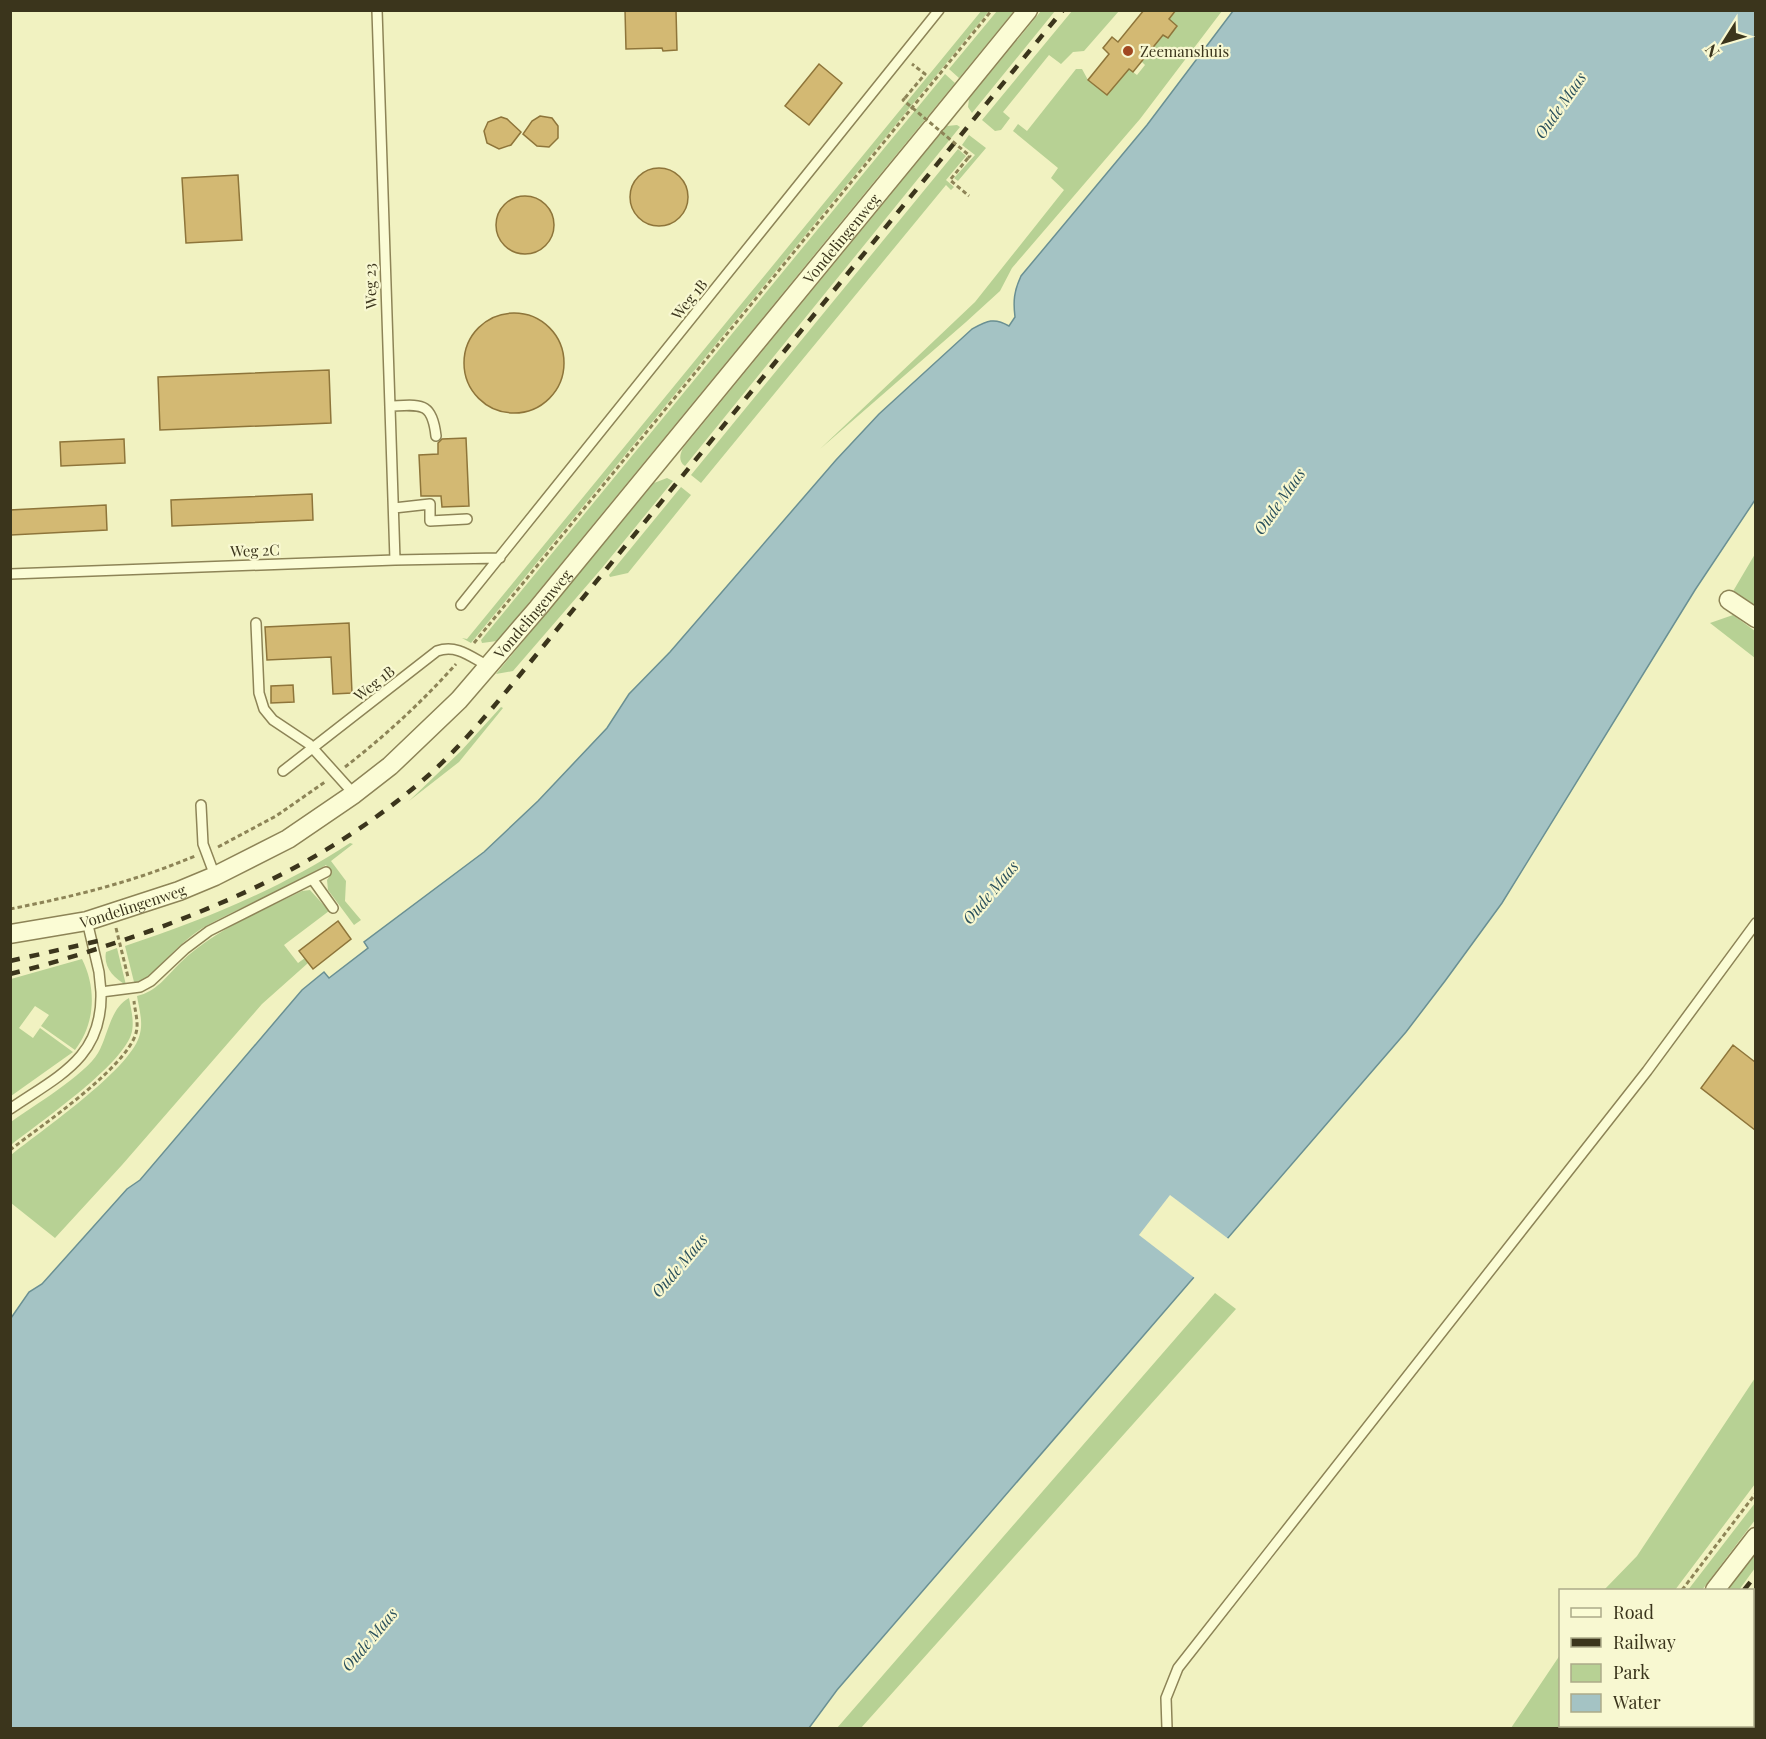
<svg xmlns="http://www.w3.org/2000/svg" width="1766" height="1739" viewBox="0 0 1766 1739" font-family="'Playfair Display',serif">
<rect width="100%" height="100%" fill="#f1f2c1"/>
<path fill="#b7d194" d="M982,10L989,11L471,643L462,638L467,639Z
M997,11H1014L959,78L949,69Z
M1041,11H1055L972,113L968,107L969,99Z
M1072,11H1119L1084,51L1073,52L1061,64L1049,55L1003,112L1010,118L1001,130L995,131L982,120Z
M1176,11H1222L1140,119L1012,268L1000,291L966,322L820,449L975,302L1064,190L1051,178L1058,168L1013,131L1018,124L1027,131L1076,69H1082L1088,80L1107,95L1129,69L1137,75L1145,65L1141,61L1164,34L1168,37L1177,27L1169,19Z
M945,74L955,83L500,638L497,641L482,643L481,640Z
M957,125L960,127L685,466C678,461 680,454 683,448L947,126Z
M969,135L986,148L958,181L954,178L975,155L962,145Z
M958,149L966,156L946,180L954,187L951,190L946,185L701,483L691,475Z
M667,478L673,481L602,568L513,671L496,674L654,483Z
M681,487L691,495L628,573L610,577L609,575Z
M1755,554V606L1732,593Z
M1733,615L1755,631V658L1710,623Z
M501,707L503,708L459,762L409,801L461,751Z
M350,843L353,844L331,861L346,881L345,901L361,920L354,925L328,890L327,880L332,873L326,865C289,889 245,904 206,926C178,942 161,969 135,986L125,946C204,920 280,889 350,843Z
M310,890L329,911L284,945L298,963L305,958L308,963L262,1004L122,1165L55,1238L11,1203V1155C41,1131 128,1071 139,1037C144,1023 139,1009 137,996C156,992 167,976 180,963C214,930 260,912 302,891Z
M117,948L126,985C114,978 103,967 106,952Z
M82,959C97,989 95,1024 75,1050L41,1026L49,1015L35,1006L19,1028L33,1038L40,1028L73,1052L11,1096V979Z
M129,998C131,1009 135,1023 131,1035C119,1068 40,1122 11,1145V1122C33,1106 85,1075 98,1053C108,1036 110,1008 129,998Z
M1215,1293L1236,1309L861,1728H837Z
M1755,1378V1484L1675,1590H1604L1637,1556Z
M1755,1503V1520L1702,1590H1688Z
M1755,1544V1568L1739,1590H1721Z
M1560,1655V1726H1573L1570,1728H1511Z"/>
<path fill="#a4c3c4" stroke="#6a9093" stroke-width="1.5" d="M1233,11H1755V500L1695,590L1502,903L1445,981L1406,1032L837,1690L809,1728H11V1318L29,1292L42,1284L127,1189L140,1180L302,990L324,972L329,978L368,948L364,942L484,852L538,801L607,728L629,694L670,652L836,460L879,414L972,329C987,321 994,317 1009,326L1015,317C1013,301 1014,291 1021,276L1147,125Z"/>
<path fill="#f1f2c1" d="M1170,1195L1230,1240L1196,1279L1139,1235Z"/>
<path fill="#d3b973" stroke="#8e753a" stroke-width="1.5" d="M625,10H676L677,50L663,51L662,48L626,49Z
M1144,10H1176L1169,19L1177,26L1168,38L1163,35L1133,72L1129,69L1107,95L1088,80L1109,54L1103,48L1112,37L1118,42Z
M819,64L842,83L809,125L785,106Z
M540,116L552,118L558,126V138L549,147L537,146L523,134L532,121Z
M501,117L507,119L521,132L511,145L499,149L487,143L484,131L488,122Z
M630 197a29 29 0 1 1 58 0a29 29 0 1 1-58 0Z
M238,175L242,240L186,243L182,178Z
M496 225a29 29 0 1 1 58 0a29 29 0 1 1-58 0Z
M464 363a50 50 0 1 1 100 0a50 50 0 1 1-100 0Z
M329,370L331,423L160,430L158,377Z
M466,438L469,506L442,507L441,496H421L419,455L438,454V443L442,439Z
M124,439L125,463L61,466L60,442Z
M312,494L313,520L172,526L171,500Z
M106,505L107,530L11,535L10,510Z
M349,623L352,693L333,694L331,657L267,660L265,627Z
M293,685L294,702L271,703V686Z
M338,921L351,939L313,969L299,951Z
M1733,1045L1755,1062V1130L1701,1088Z"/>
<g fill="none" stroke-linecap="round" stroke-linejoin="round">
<defs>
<path id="lane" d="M377,10L395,560
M390,406C421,405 432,401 436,436
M394,508L430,504V521L467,519
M10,574L395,560L500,558
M461,605L939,10
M256,623L259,693L264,709L273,720L309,744L354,794
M283,771L437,651C457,644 471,657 488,666
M201,805L203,844L215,876
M313,880L333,908
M87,921L99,972L101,992
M10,1109C58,1076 103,1058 101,992L140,987L151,981L185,949L209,931L326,872
M1752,1721L1756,1717
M1167,1728L1166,1698L1178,1668L1647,1071L1756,923"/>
<g id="street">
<path d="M936,123L1028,10"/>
<path d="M1729,600L1756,618"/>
<path id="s1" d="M10,934L87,921L179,891L215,876L288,839L354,794L390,766L459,700L538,608L932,128"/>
<path d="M1715,1590L1756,1537"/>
<path d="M1611,1728L1613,1726"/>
</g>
</defs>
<use href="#lane" stroke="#8d8457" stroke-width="12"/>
<use href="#street" stroke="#8d8457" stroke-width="21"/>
<path stroke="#8d8457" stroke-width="3" stroke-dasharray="4.5 3" stroke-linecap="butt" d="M905,98L925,74L912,64
M968,158L950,180L969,196
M474,643L992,10
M345,767C385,736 422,702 456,664
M218,847L276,816L325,782
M10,909C76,896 133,882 195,856
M116,928L128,977
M10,1150C41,1126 126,1068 136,1033C139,1023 135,1012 134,1001
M1682,1590L1756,1493
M1578,1728L1580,1726"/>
<use href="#lane" stroke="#fbfcd5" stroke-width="9"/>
<use href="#street" stroke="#fbfcd5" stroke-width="18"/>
<path stroke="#3b351c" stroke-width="4.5" stroke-dasharray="10 10" stroke-linecap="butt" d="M10,961L98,941
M10,974C58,962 104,947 150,931C254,893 346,848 430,774C463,744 491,710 519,676L1063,10
M1744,1590L1756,1575
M1752,1600L1756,1597
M1752,1626L1756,1622
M1752,1645L1756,1641
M1752,1662L1756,1658
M1752,1679L1756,1675
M1752,1696L1756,1692
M1639,1728L1641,1726
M1656,1728L1658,1726
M1675,1728L1677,1726
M1690,1728L1692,1726
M1702,1728L1704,1726
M1715,1728L1717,1726
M1728,1728L1730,1726"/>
<path stroke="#8d8457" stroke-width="3" stroke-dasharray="4.5 3" stroke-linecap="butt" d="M905,98L903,100L970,156L968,158"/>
</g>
<circle fill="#a14821" stroke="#f8f8d1" stroke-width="2" cx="1128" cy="51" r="6"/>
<g text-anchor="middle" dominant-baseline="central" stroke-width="4.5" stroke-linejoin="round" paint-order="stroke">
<g font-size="15" fill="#3b351c" stroke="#f8f8d1" text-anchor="start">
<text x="1140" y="51">Zeemanshuis</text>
</g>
<g font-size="15" fill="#3b351c" stroke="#f8f8d1">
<text stroke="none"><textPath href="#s1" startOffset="1116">Vondelingenweg</textPath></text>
<text transform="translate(370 286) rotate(-92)">Weg 23</text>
<text transform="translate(689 299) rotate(-51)">Weg 1B</text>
<text transform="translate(255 550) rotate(-2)">Weg 2C</text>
<text stroke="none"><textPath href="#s1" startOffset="630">Vondelingenweg</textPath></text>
<text transform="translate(374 683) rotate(-38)">Weg 1B</text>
<text stroke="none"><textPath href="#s1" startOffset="126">Vondelingenweg</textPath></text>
</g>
<g font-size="16" font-style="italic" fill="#2a505c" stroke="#f8f8d1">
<text transform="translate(1560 105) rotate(-55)">Oude Maas</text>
<text transform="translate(1279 501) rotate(-55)">Oude Maas</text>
<text transform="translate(990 892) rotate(-50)">Oude Maas</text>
<text transform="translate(679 1265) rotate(-50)">Oude Maas</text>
<text transform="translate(369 1639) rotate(-50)">Oude Maas</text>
</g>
</g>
<rect width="1766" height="1739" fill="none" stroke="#3b351c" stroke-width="24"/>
<rect x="1559" y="1589" width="195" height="138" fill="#f8f8d1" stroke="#acaa89" stroke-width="1.5"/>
<rect x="1571" y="1608" width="30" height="9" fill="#fbfcd5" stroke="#acaa89" stroke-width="1.5"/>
<text x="1613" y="1619" font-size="18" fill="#3b351c">Road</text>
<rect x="1571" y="1638" width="30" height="9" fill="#3b351c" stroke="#acaa89" stroke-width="1.5"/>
<text x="1613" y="1649" font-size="18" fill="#3b351c">Railway</text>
<rect x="1571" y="1664" width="30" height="18" fill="#b7d194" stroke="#acaa89" stroke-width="1.5"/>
<text x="1613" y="1679" font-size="18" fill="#3b351c">Park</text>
<rect x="1571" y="1694" width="30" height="18" fill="#a4c3c4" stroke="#acaa89" stroke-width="1.5"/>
<text x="1613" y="1709" font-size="18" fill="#3b351c">Water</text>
<g transform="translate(1724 42) rotate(233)" stroke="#f8f8d1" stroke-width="4.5" paint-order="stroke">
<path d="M0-4.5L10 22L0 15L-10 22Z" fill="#3b351c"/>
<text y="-9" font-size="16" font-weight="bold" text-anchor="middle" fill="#3b351c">N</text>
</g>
</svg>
